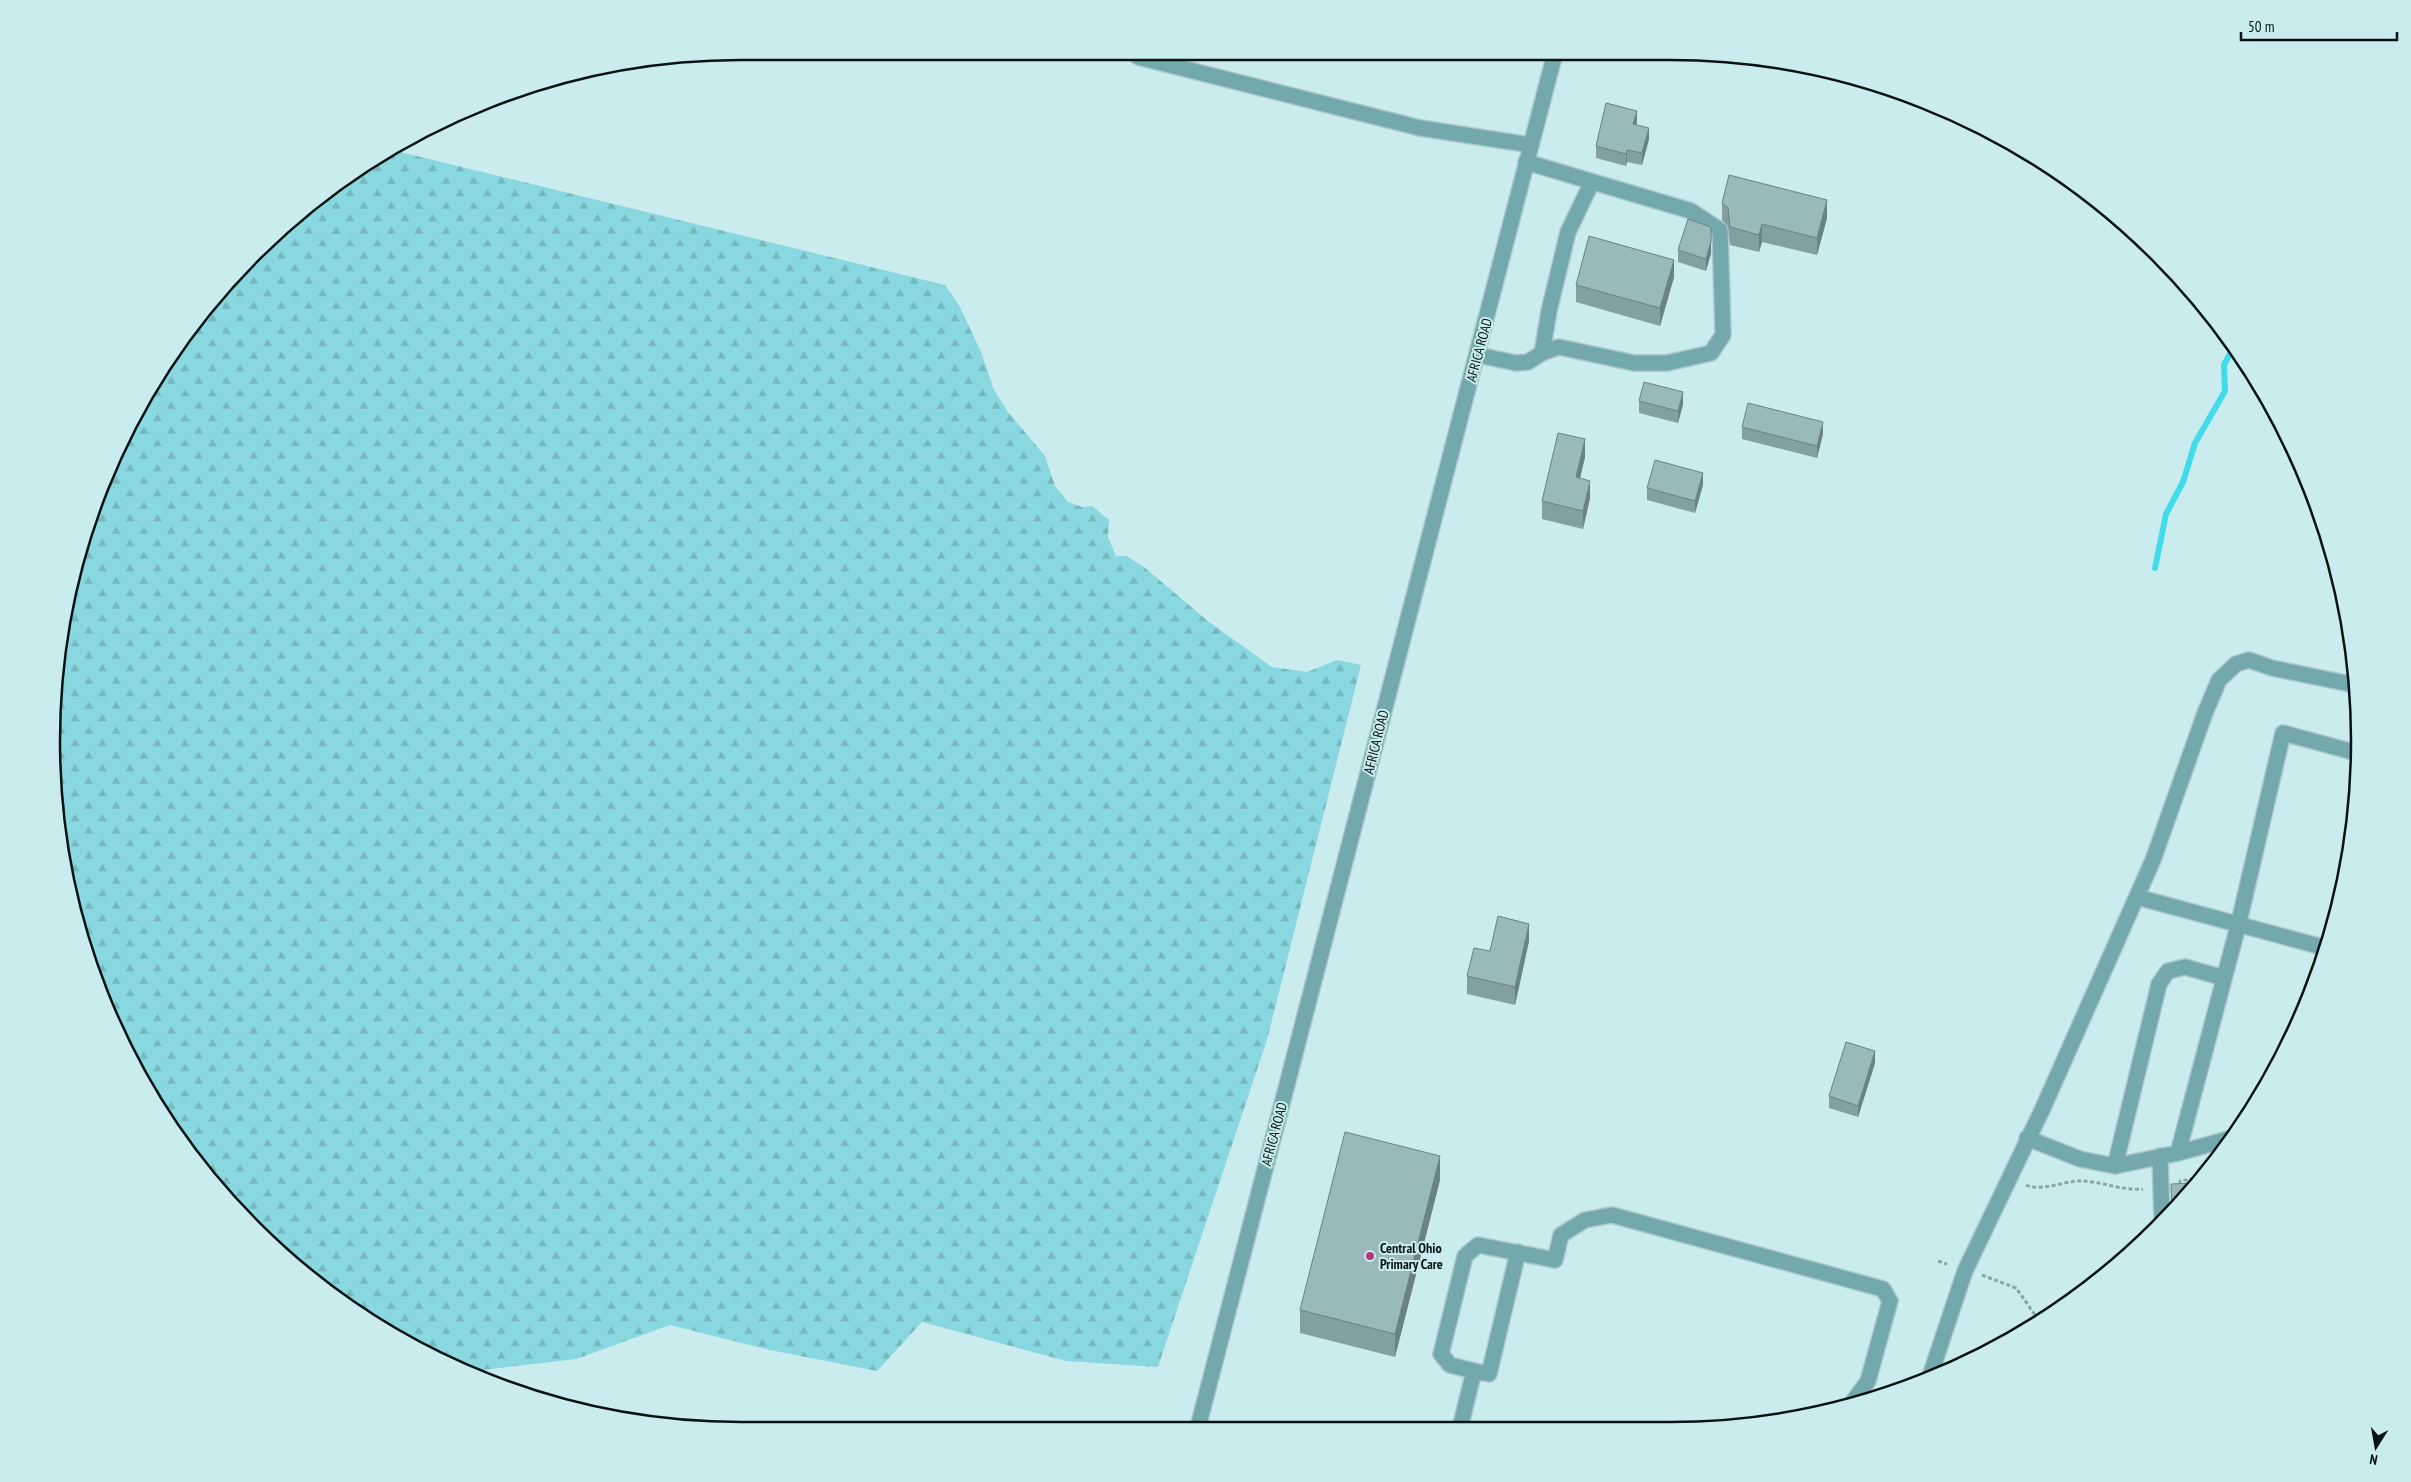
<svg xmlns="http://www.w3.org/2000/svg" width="2411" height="1482" viewBox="0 0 2411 1482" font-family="'PT Sans Narrow',sans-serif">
<defs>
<pattern id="forest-firs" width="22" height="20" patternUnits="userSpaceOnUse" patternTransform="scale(1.25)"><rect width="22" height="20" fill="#89d7df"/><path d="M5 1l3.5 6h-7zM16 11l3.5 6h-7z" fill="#75b8be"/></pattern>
</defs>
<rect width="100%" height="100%" fill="#caecef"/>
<path fill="url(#forest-firs)" d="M392,150L945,285L960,307L981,352L994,390L1008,412L1045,456L1055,486L1068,502L1082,507L1092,506L1109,520L1108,537L1116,556H1126L1144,567L1209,622L1272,667L1307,672L1337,660L1361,665L1267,1040L1158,1367L1066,1361L922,1322L877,1371L770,1350L670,1325L576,1359L467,1372L321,1288L253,1229L168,1124L88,962L57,831L51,741L57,651L88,520L123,436L194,321L321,194Z"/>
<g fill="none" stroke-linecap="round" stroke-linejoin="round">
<path stroke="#42dbe9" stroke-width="6" d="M2155,568L2166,514L2183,482L2195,443L2225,391L2224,365L2233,348"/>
<defs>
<path id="minor" d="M1138,57L1420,128L1531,145
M1542,353L1549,311L1568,232L1592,182
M1478,355L1516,363L1528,362L1542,353L1559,347L1634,363H1667L1711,353L1723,335L1720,230L1691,211L1526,162
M2137,897L2326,948
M2027,1138L2080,1159L2115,1166L2178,1153
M2232,1138L2178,1153L2238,926L2283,733L2357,753
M2160,1156L2162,1220
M2115,1166L2159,984L2168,971L2185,967L2224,978
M1474,1371L1489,1374L1518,1252
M1931,1373L1965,1271L2043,1108L2153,860L2205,713L2219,680L2236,664L2249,660L2272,668L2355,685
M1198,1427L1554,57
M1460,1428L1474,1371L1450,1365L1441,1354L1465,1256L1478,1245L1555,1260L1561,1235L1585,1220L1612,1215L1883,1289L1890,1301L1868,1381L1849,1407"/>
</defs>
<use href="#minor" stroke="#abc9cc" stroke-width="18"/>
<path stroke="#8aa4a7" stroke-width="3" stroke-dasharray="4 2.5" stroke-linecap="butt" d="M2180,1184V1181L2202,1177
M2026,1185C2041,1192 2064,1181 2080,1181C2102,1181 2121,1191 2143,1189
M1938,1261L1947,1264
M1982,1275L2016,1288L2038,1319
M2009,1341L2016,1331L2045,1317"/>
<use href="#minor" stroke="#73a8ad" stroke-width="15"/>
</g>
<path fill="#849fa2" d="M1637,123L1636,124L1649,139L1642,165L1627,162L1626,166L1596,158V146Z
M1722,203L1827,218L1817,255L1762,242L1759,252L1730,245L1728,226L1722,220Z
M1678,250L1711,253L1706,271L1678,262Z
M1674,277L1660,326L1576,302V285Z
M1639,401L1683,404L1678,423L1639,413Z
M1742,427L1823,434L1817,458L1742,439Z
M1585,457L1580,478L1590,498L1583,529L1542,519V501Z
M1703,485L1695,513L1647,500V488Z
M1529,941L1515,1005L1467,994V976L1490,951Z
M1875,1063L1858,1117L1829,1108V1096Z
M1440,1180L1395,1357L1300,1333V1310Z"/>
<path fill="#6b8284" d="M1637,111V123L1633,135V124Z
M1649,128V139L1642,165V153Z
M1627,150V162L1626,166V154Z
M1827,200V218L1817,255V238Z
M1762,224V242L1759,252V235Z
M1711,241V253L1706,271V259Z
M1674,260V277L1660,326V308Z
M1683,392V404L1678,423V411Z
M1823,422V434L1817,458V446Z
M1585,439V457L1576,495V477Z
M1703,473V485L1695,513V501Z
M1590,481V498L1583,529V511Z
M1529,924V941L1515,1005V987Z
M1875,1051V1063L1858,1117V1106Z
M1440,1156V1180L1395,1357V1334Z"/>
<path fill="#99b9bc" stroke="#6b8284" d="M1606,103L1637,111L1633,124L1649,128L1642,153L1627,150L1626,154L1596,146Z
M1729,175L1827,200L1817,238L1762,224L1759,235L1730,227L1728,208L1722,203Z
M1688,219L1711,227V241L1706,259L1678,250Z
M1589,236L1674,260L1660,308L1576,285Z
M1644,382L1683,392L1678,411L1639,401Z
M1748,403L1823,422L1817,446L1742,427Z
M1558,433L1585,439L1576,477L1590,481L1583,511L1542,501Z
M1655,460L1703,473L1695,501L1647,488Z
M1498,916L1529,924L1515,987L1467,976L1474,948L1490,951Z
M1846,1042L1875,1051L1858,1106L1829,1096Z
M1345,1132L1440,1156L1395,1334L1300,1310Z
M2196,1183L2172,1210L2171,1184Z"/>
<circle fill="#bb3679" stroke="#caecef" stroke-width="2" cx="1370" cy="1256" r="5"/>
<g text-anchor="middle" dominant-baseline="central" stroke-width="4" stroke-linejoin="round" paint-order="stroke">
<g font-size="14" fill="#071315" stroke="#caecef">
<text transform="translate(1479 350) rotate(-75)">AFRICA ROAD</text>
<text transform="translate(1376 742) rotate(-76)">AFRICA ROAD</text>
<text transform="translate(1274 1134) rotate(-75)">AFRICA ROAD</text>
</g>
<g font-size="14" font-weight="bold" fill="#071315" stroke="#caecef" text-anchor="start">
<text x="1380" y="1248">Central Ohio<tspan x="1380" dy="16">Primary Care</tspan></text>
</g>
</g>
<path d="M0 0H2411V1482H0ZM741 60H1670A681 681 0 0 1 2351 741V741A681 681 0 0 1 1670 1422H741A681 681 0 0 1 60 741V741A681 681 0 0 1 741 60Z" fill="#caecef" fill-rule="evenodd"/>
<path fill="none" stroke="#071315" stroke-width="2.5" d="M741 60H1670A681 681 0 0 1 2351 741V741A681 681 0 0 1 1670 1422H741A681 681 0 0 1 60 741V741A681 681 0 0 1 741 60Z"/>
<g transform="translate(2376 1447) rotate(191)" stroke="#caecef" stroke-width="4" paint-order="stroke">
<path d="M0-4L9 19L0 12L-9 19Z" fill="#071315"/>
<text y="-8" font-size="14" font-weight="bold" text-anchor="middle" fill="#071315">N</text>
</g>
<path d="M2241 32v8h156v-8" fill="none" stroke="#071315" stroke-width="2.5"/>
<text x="2248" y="32" font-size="15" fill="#071315" stroke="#caecef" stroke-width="4" paint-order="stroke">50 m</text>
</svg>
